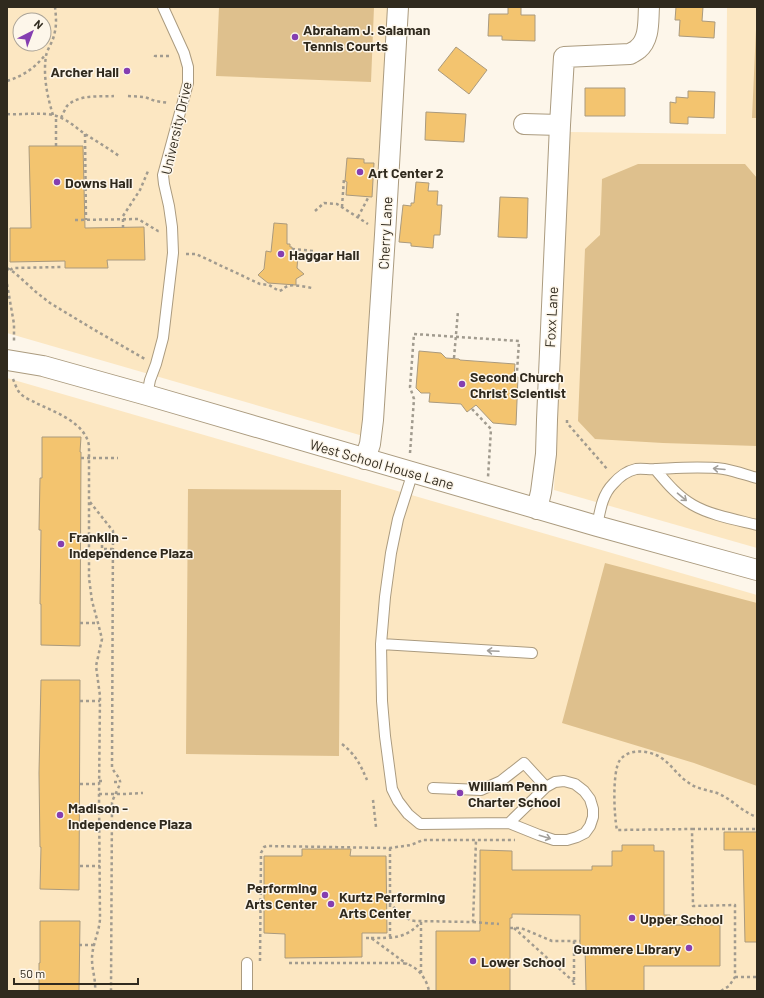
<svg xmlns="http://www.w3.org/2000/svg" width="764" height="998" viewBox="0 0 764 998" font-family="Barlow,sans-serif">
<rect width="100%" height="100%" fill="#fdf6ea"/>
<path fill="#fce7c2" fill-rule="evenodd" d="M7,7H395L370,438L7,333ZM20,20H44V44H20Z
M727,7H757V548L554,490L569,132L726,134Z
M7,378L757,595V991H7Z"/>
<path fill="#dec08d" d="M219,7H374L371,82L216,76Z
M757,7V118H752Z
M638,164H745L757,178V446L663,443L595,439L578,421L585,249L600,235L602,179Z
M188,489L341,490L339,756L186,754Z
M605,563L757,603V786L694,763L562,723Z"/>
<path fill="#f3c46f" stroke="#aa9a7e" d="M508,7H521V15H535V41L502,40V36H488L489,14H508Z
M676,7H703L702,21L715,22L714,38L679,36L680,20H675Z
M456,47L487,70L469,94L438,70Z
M585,88H625V116H585Z
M688,91L715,92L714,118L688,117V124L670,123V102L676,103V97L688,98Z
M426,112L466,114L464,142L425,140Z
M29,146H83L85,228L144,227L145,260H107L108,268H65V261L10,262V228H31Z
M347,158L364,159V163H374L372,197L346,195L347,182L345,181Z
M416,182L429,183L428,191H438L437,205H442L440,235H434L433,248L411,246V243L399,242L403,205L411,206V203H414Z
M500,197L528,198L527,238L498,237Z
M274,223L287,224V244H290V247H292V251H294L298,255L297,268L304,274L296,279V285L268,283L258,275L264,269L266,251L271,252Z
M419,351L441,353L446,358L459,359L460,360L515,364L514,377H518L516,425L493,423L476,405L467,412L461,404L429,402L430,393H421L416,388Z
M42,437H81L80,452H81L80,646L41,645V604H40L41,530H39L40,478H42Z
M41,680H80L79,890L40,889L41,847H40L39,773Z
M724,832H757V942H745L743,850H724Z
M622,845H654V851H664V915H670V925H720V966H644V991H586L585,946H580V915L512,914V918H510V991H436V931H480V850L512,851V870H592V866H612V851H622Z
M302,849H351L350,856H386L387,933H362V957L285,958V934L264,933V856H302Z
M40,921H80L79,991H39V963H40Z"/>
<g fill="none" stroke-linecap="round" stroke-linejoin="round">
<defs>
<path id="service" d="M147,395L150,380L156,364L163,338L173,253L172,227L169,206L164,184L163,175L188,83V67L184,53L163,7
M655,469C666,482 677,496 693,505C710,515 737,520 757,525
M413,472L398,519L391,553L385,597L381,644L382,701L385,736L392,789L398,801L408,814L420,824L509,823L539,835L554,840H567L577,837L585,833L590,826L593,817V809L590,799L584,791L575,784L564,781L555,782L546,787L509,823
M597,526C600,511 602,495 613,484C619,477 627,471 636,469C643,468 650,470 657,469C679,468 702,466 724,469C735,471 746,475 757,478
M381,644L532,653
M433,788L481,790L501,781L524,763L546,787
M247,963V991"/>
<path id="minor" d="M524,124L560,125
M7,360L43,366L147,395L597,526L757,570
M365,459L370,444L373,420L385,235L398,7
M537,509L541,492L546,454L547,420L560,125L564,57L630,54C633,52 636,51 638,49C650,39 648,21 649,7"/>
</defs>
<use href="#service" stroke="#ab9b7f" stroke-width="12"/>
<use href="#minor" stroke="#ab9b7f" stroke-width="22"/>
<path stroke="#a19b8f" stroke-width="2.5" stroke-dasharray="3 3" stroke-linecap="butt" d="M155,57V56H171
M7,81C23,76 35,68 45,55
M128,96L145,97L155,101L169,103
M7,114C22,115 38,112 53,115C66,118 75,127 85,134C96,141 108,148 119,156
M53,115C47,96 43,75 46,56C47,49 53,42 54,35C57,26 56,16 55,7
M61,118C63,114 65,109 67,106C79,94 99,97 114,96
M85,134L86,220
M56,146V116
M342,207L344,178
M315,211L324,203L337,204L368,224
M358,217L368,198
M75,220L138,219L158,231H160
M123,228V216L140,190L148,171
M292,249L314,251
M186,254H196L260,284L269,285L279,291C283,290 284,287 288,286C293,284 306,287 312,288
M7,268L15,273L36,292L50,303L93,329L145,359
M10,270L13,268L63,267
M7,284L14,324V343
M454,358L458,311
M13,379C15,384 17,390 20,393C24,398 31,400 36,403C55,412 86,423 89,446V578L92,601L98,623L102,639L96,666L100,696L99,794L100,919C99,933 92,945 92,959C92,970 96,980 95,991
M472,409L491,429L488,477
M567,420V423L608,470
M410,453L414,399L410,387L414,334L519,341L517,372
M81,458H118
M90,502L113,531L112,767C114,773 119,776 120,781C121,785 113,797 112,803L111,991
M81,536L89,537
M89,540H102V549H113
M80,623H98
M80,701H100
M342,744C356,755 360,764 367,780
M99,781H105
M114,782H120
M80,784H99
M99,794H124L143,793
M373,800L376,827
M692,829H757
M390,848V903C398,912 403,919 415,921L473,922L476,840
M80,866H100
M390,904V938
M421,922V975
M473,922L499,924
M510,928H521L552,941H580
M514,928L574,982
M366,938H371L407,964
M371,938C392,938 406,939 421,922
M574,941V985
M79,945H94
M260,961L261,853L264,847L267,846L390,848L411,845L423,840H515
M289,963H397C400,963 404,963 407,964C419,968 427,980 429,991
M735,977H757
M721,991L729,986L735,977V905L693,906L692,829L617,830C614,816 612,771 620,760C628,749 645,750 656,755C670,761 677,776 689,783C697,789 708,790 717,793C732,799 742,812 757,817"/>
<use href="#service" stroke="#fff" stroke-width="10"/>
<use href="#minor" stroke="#fff" stroke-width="20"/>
</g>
<defs><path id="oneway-shaft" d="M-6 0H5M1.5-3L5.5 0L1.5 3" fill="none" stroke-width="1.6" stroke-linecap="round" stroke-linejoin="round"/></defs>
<g stroke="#a29f9a">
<use href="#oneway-shaft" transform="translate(719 469) rotate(-175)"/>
<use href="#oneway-shaft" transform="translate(682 497) rotate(40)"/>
<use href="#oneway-shaft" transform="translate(493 651) rotate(-177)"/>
<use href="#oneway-shaft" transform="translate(545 837) rotate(17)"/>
</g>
<g fill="#853eb1" stroke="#fdf6ea" stroke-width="1.5">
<circle cx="295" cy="37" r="4"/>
<circle cx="127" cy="71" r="4"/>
<circle cx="360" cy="172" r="4"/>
<circle cx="57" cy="182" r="4"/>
<circle cx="281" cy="254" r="4"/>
<circle cx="462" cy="384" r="4"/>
<circle cx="61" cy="544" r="4"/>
<circle cx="460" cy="793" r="4"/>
<circle cx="60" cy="815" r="4"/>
<circle cx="325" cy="895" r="4"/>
<circle cx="331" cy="904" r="4"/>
<circle cx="632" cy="918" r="4"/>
<circle cx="689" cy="948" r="4"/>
<circle cx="473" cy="961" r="4"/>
</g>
<g text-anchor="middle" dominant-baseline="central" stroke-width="3" stroke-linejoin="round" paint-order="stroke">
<g font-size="14" font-weight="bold" fill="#302a1e" stroke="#fdf6ea" text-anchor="start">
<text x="303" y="29">Abraham J. Salaman<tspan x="303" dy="16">Tennis Courts</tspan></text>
<text x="119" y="71" text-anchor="end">Archer Hall</text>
<text x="368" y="172">Art Center 2</text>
<text x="65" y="182">Downs Hall</text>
<text x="289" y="254">Haggar Hall</text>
<text x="470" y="376">Second Church<tspan x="470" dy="16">Christ Scientist</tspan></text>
<text x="69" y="536">Franklin -<tspan x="69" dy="16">Independence Plaza</tspan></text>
<text x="468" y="785">William Penn<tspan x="468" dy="16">Charter School</tspan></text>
<text x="68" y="807">Madison -<tspan x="68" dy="16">Independence Plaza</tspan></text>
<text x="317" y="887" text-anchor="end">Performing<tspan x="317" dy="16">Arts Center</tspan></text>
<text x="339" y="896">Kurtz Performing<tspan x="339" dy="16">Arts Center</tspan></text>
<text x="640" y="918">Upper School</text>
<text x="681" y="948" text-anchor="end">Gummere Library</text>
<text x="481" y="961">Lower School</text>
</g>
<g font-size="14" fill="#302a1e" stroke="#fdf6ea">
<text transform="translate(176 128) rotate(-77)">University Drive</text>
<text transform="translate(385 233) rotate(-87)">Cherry Lane</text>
<text transform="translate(551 317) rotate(-87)">Foxx Lane</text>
<text transform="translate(382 464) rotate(16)">West School House Lane</text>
</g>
</g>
<rect width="764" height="998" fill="none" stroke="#302a1e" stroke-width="16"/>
<g transform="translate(32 32) rotate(42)"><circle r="19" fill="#fdf6ea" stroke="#aba498"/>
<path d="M0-3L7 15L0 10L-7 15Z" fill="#853eb1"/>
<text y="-6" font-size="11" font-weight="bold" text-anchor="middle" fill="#302a1e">N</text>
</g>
<path d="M14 978v6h124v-6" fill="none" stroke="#302a1e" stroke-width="2"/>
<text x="20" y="978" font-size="12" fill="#302a1e" stroke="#fdf6ea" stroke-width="3" paint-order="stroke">50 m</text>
</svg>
